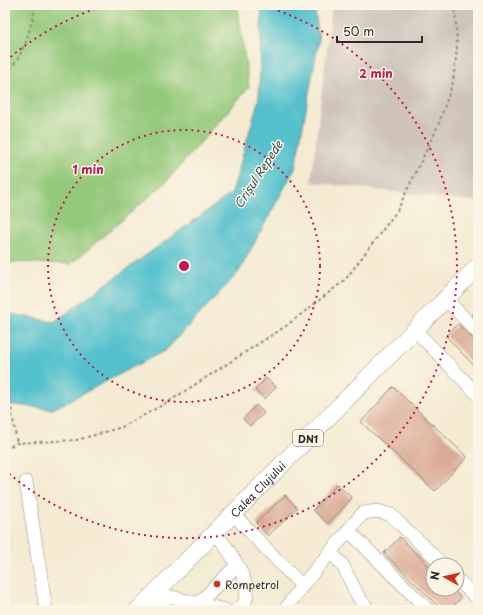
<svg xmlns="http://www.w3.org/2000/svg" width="483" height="615" viewBox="0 0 483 615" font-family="'Playpen Sans',sans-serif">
<rect width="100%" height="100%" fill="#fcf5e5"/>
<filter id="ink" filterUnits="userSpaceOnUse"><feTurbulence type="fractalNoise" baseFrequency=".025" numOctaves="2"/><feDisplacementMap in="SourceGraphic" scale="8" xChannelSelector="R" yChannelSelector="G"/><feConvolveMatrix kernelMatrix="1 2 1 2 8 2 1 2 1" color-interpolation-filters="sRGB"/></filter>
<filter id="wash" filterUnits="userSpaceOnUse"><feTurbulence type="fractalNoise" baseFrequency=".012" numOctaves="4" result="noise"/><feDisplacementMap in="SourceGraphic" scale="16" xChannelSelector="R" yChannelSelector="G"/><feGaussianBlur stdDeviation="0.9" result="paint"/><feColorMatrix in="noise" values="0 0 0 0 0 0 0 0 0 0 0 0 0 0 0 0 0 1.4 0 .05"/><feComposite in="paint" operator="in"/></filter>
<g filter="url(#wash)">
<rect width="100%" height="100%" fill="#f5ebd3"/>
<path fill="#cec2b9" d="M332,5H478V202L311,182Z"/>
<path fill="#94c97b" stroke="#607a53" d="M5,5H237L249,87L165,183L71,264L5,262Z"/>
<path fill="#55c1cd" stroke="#40767c" d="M262,5H314L319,39L295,168L238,273L166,350L53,409L5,404V313L54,322L232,193L259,98Z"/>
<g id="blocks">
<path fill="#d9aa95" d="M478,309V321L472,315Z
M458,324L472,338L478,341V370L446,336Z
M266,378L276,387L265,399L255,390Z
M393,387L467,457L435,491L361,422Z
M256,405L264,413L250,426L243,419Z
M337,484L352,498L328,524L313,510Z
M285,495L297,508L268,536L256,523Z
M400,537L433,570V589H452L461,598L449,610H442L384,553Z"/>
</g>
</g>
<g filter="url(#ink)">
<use href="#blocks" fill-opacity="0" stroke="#908b7f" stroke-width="1"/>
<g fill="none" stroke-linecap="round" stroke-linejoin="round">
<defs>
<path id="minor" d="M446,299L478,333
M415,330L478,395
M26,482L46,610
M233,514L302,586
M348,530L428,610
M215,531C226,548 266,596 236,610
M330,552L342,564L359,598L369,610
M457,579L478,599
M155,593L225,610
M153,596L167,610
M199,603L237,565
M285,610L302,586L363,513L378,511L391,515L443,565"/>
<g id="major">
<path id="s1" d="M138,610L478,266"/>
</g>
</defs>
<use href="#minor" stroke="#908b7f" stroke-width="14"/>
<use href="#major" stroke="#908b7f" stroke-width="18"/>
<path stroke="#908b7f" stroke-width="2" stroke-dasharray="3 3" stroke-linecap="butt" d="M5,73C25,58 30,28 36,5
M5,373L17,443
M5,449L17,443L77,440L122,427L168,402L286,326L345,280L397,211L438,126L453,82L457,49L455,5"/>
<use href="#minor" stroke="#fff" stroke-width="13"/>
<use href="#major" stroke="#fff" stroke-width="17"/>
</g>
</g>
<g fill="none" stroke="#c2185b" stroke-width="2" stroke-dasharray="2 4">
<circle cx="184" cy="266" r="136"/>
<path d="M6 61A272 272 0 0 1 107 5M261 5A272 272 0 1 1 6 471"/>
</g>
<circle fill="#c8321e" stroke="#fcf5e5" stroke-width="1.5" cx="217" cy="584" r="4"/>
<g text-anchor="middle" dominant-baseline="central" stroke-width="3" stroke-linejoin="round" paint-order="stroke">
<rect fill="#fcf5e5" stroke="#6a6863" stroke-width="1" x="293" y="430" width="30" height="16" rx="3"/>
<g font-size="10" font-weight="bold" fill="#2b2b2b">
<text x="308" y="438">DN1</text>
</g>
<g font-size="11" fill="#2b2b2b" stroke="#fcf5e5">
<text stroke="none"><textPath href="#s1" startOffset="170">Calea Clujului</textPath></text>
</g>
<g font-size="11" fill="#2b2b2b" stroke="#fcf5e5" text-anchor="start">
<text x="225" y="584">Rompetrol</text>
</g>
<g font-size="12" font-style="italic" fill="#38585c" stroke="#fcf5e5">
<text transform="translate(258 174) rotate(-57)">Crișul Repede</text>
</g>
</g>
<circle cx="184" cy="266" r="6" fill="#c2185b" stroke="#fcf5e5" stroke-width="2"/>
<g font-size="12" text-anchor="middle" font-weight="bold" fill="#c2185b" stroke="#fcf5e5" stroke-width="3" stroke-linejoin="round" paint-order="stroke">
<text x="376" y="78">2 min</text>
<text x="88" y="174">1 min</text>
</g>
<rect width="483" height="615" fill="none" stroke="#fcf5e5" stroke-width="20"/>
<g transform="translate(445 577) rotate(278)"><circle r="19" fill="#fcf5e5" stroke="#a8a49b"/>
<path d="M0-3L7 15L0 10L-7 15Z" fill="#c8321e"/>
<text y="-6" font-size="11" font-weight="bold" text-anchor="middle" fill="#2b2b2b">N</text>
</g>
<path d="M337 36v6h85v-6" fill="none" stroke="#2b2b2b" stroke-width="2"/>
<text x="343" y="36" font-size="12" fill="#2b2b2b" stroke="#fcf5e5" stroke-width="3" paint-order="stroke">50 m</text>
</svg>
